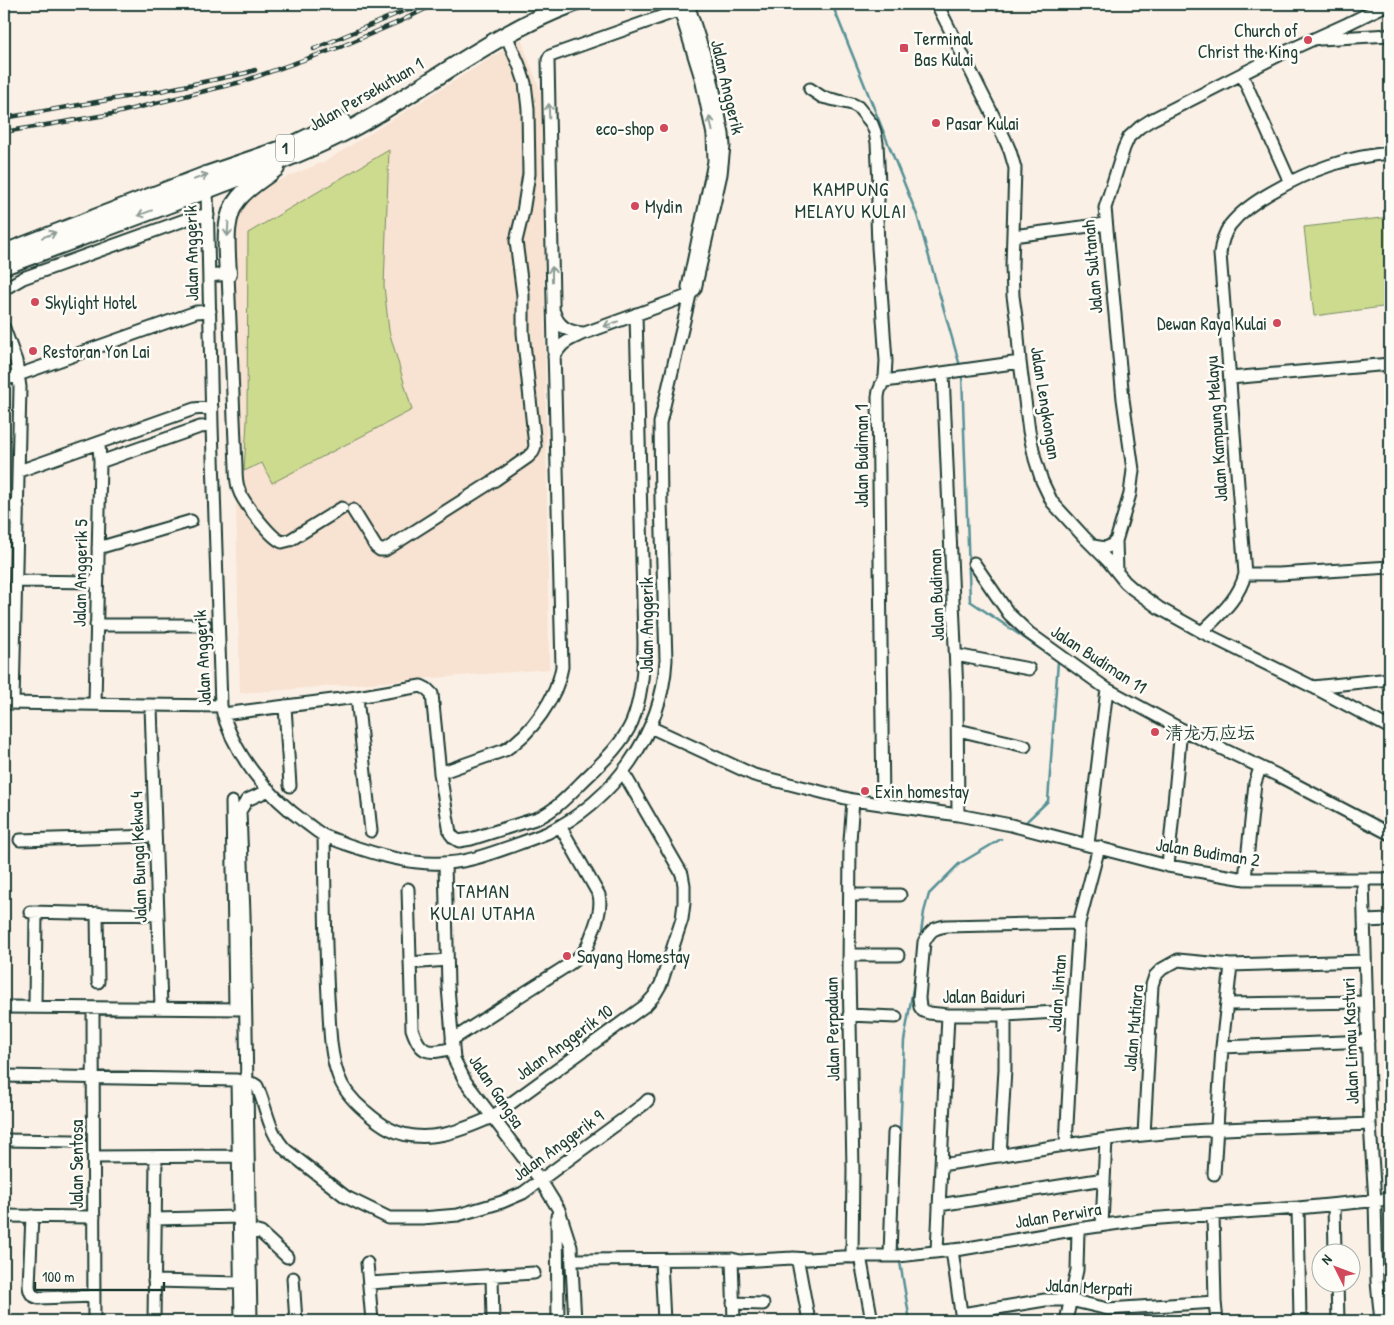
<svg xmlns="http://www.w3.org/2000/svg" width="1394" height="1325" viewBox="0 0 1394 1325" font-family="'Patrick Hand','LXGW WenKai TC',sans-serif">
<rect width="100%" height="100%" fill="#fbf0e6"/>
<filter id="ink" filterUnits="userSpaceOnUse"><feTurbulence type="fractalNoise" baseFrequency=".02" numOctaves="2"/><feDisplacementMap in="SourceGraphic" scale="10" xChannelSelector="R" yChannelSelector="G"/><feConvolveMatrix kernelMatrix="1 2 1 2 8 2 1 2 1" color-interpolation-filters="sRGB"/></filter>
<g filter="url(#ink)">
<path fill="#f8e2d1" d="M521,39L542,95L549,669L240,693L230,222L249,193L326,161Z"/>
<path fill="#cddb8f" stroke="#768c62" d="M389,150L384,286L389,331L412,410L272,483L262,463L244,471L247,421L248,233Z
M1390,217V306L1314,316L1304,227Z"/>
<g fill="none" stroke-linecap="round" stroke-linejoin="round">
<path stroke="#569196" stroke-width="2.5" d="M832,4L917,215L960,366
M962,374L970,601L1058,661L1048,801L1027,821
M920,940L924,912L929,894L959,864L1001,839
M896,1231L904,1041L916,971
M896,1242L898,1250
M900,1262L910,1321"/>
<defs>
<path id="minor" d="M937,4L1004,137L1010,151L1015,168L1012,266L1013,296L1017,324L1020,362L1029,431L1035,459L1042,481L1052,502L1085,538L1108,561L1125,582L1133,589L1159,608L1202,632L1313,687L1390,728
M1320,39L1390,35
M1242,75L1290,182
M810,89L822,97L852,104L858,107L872,124L875,132L877,143L879,184L877,216L878,247L886,361L885,377L879,391L878,397L883,805
M207,190L212,426L221,706C232,753 267,795 306,823C312,827 318,833 325,836C332,839 339,841 346,844C375,854 411,865 442,863C467,863 492,853 515,845C526,841 537,837 547,833C613,801 662,734 666,660L661,502L660,423L690,295L688,287L712,172L714,161L713,135L701,78L678,4
M1013,236L1105,224
M209,276L228,274L236,467C236,474 236,483 239,490C242,501 271,538 282,542L290,540L342,508
M4,289L23,278L193,217L208,215
M554,312C558,327 569,333 585,333L690,295L695,289L721,174L724,146L723,134L711,76L688,4
M4,328L16,361L20,387L13,702
M554,357C562,342 567,341 582,334
M943,373L957,692L958,815
M1230,378L1390,364
M4,380L196,312L210,311
M881,385L885,381L1020,362
M100,462L200,427L212,426
M19,471L194,409L212,407
M4,506H18
M353,510L376,547L380,550H385L495,480L528,457L533,452L535,446L523,333V295L516,241L523,212L529,174L528,109L525,83L519,65L506,35
M1116,541L1117,572
M1093,546L1105,548L1110,546L1116,541L1130,494L1133,470L1123,399L1105,208L1124,148L1129,137L1140,127L1151,120L1283,53L1347,24L1388,4
M98,548L191,521
M974,563L1009,614L1029,633L1107,689L1181,729L1279,776L1390,834
M1245,574H1279L1390,567
M16,581L97,582
M96,625H205
M1202,632C1219,615 1239,599 1245,574L1220,254C1221,243 1224,234 1230,225C1241,211 1256,201 1272,192C1310,170 1346,157 1390,153
M956,655L1029,669
M1313,687L1390,679
M357,697L371,831
M4,703L221,706
M95,704L100,462L99,443
M151,706L161,1007
M285,706L290,786
M223,714L357,697L421,686L427,689L432,694L440,773L450,833L454,838L459,841L471,839L538,818C554,811 567,797 580,784C598,766 621,747 632,722C642,697 644,669 644,642L636,314
M650,727L754,775L853,800L958,815L1011,825L1168,866L1245,879H1390
M958,730L1025,746
M440,773L505,750C531,734 557,698 562,667L554,348L548,60L550,56L680,10
M232,802L235,1009
M324,836C325,889 325,943 328,996C330,1022 329,1050 338,1075C343,1090 353,1101 365,1111C373,1118 380,1124 390,1129C423,1146 461,1131 492,1117L646,1005L654,996L661,984L682,919L684,903V885L682,874L623,772
M20,840L155,836
M1088,844L1107,689
M445,863L448,987L454,1059L465,1081L541,1181L559,1210L571,1247L575,1321
M1168,866L1181,729
M1245,879L1255,783L1260,768
M1363,880L1370,1124L1375,1201L1377,1282L1381,1321
M408,889L412,1029C421,1055 428,1054 453,1048
M850,895H900
M30,912L158,915
M97,913L98,982
M1364,921L1390,920
M849,955H898
M410,963L447,960
M1227,1004L1366,1002
M4,1007L245,1009
M35,1007L36,912
M93,1008L94,1321
M1073,1011L1005,1015H948L929,1013L923,1011L920,1007L919,998L924,942C930,931 933,928 946,926L1079,923
M849,1015L896,1017
M452,1040C481,1021 510,1002 540,983C554,973 580,961 588,945C593,930 603,911 599,895L560,826
M1222,1047L1368,1041
M4,1076L237,1080L241,1321
M247,1082L254,1084L257,1086C267,1108 268,1132 286,1150L346,1197L389,1218H422L458,1215L502,1202L523,1193L644,1104L648,1100
M1144,1135L1152,985L1155,976L1162,969L1178,960L1231,965L1365,961
M4,1140L73,1141
M1066,1144L1073,1011L1079,923L1099,847
M1000,1156L1005,1069V1015
M94,1157L238,1156
M941,1165C1009,1155 1076,1141 1143,1135C1218,1127 1295,1127 1370,1124
M1214,1174L1222,1047L1231,965
M939,1205L1104,1179
M1334,1205L1335,1252
M1298,1208L1300,1321
M1213,1214L1215,1302L1217,1321
M4,1216L94,1217
M32,1216L29,1286C30,1294 32,1296 39,1298L94,1296
M557,1216L558,1321
M155,1219L239,1217
M1102,1225L1106,1139
M250,1230L261,1233L287,1257
M952,1250L962,1320
M937,1251L948,1015
M860,1256L872,1321
M890,1256L894,1133
M852,1257L853,1169L849,973L850,841L853,800
M793,1258L798,1262L809,1321
M732,1259L734,1321
M572,1260L732,1259L740,1261L793,1258L808,1259L860,1256H898L962,1249L1078,1229L1147,1219L1298,1208L1390,1199
M661,1261L664,1321
M367,1263L372,1321
M492,1276L493,1321
M293,1278L296,1321
M154,1281L240,1283
M1337,1282L1338,1321
M369,1283L534,1273
M733,1303L763,1304
M962,1314L1045,1300H1070L1108,1309L1215,1302
M154,1321L156,1157
M251,1321L244,914L240,811L247,800L269,790
M1066,1321L1077,1270L1078,1229"/>
<path id="highway" d="M4,253L206,175L288,147L342,121
M4,266C79,238 155,210 230,181C270,165 311,150 349,130C424,90 491,34 572,4
M228,274C227,251 222,217 239,198C249,186 264,178 276,168"/>
</defs>
<use href="#minor" stroke="#1f3d34" stroke-width="15"/>
<use href="#highway" stroke="#1f3d34" stroke-width="20"/>
<use href="#minor" stroke="#fdfcf7" stroke-width="11"/>
<use href="#highway" stroke="#fdfcf7" stroke-width="16"/>
<defs>
<path id="rail" d="M314,49L413,7
M4,118L160,91L246,73L255,70
M4,132L112,114L241,82L340,47L401,21L435,4"/>
</defs>
<use href="#rail" stroke="#1f3d34" stroke-width="4.5"/>
<use href="#rail" stroke="#fdfcf7" stroke-width="2.5" stroke-dasharray="8" stroke-linecap="butt"/>
</g>
<defs><path id="oneway-shaft" d="M-6 0H5M1.5-3L5.5 0L1.5 3" fill="none" stroke-width="1.6" stroke-linecap="round" stroke-linejoin="round" transform="scale(1.25)"/></defs>
<g stroke="#8e9c96">
<use href="#oneway-shaft" transform="translate(549 111) rotate(-92)"/>
<use href="#oneway-shaft" transform="translate(711 124) rotate(-102)"/>
<use href="#oneway-shaft" transform="translate(201 177) rotate(-21)"/>
<use href="#oneway-shaft" transform="translate(145 213) rotate(160)"/>
<use href="#oneway-shaft" transform="translate(228 229) rotate(93)"/>
<use href="#oneway-shaft" transform="translate(49 235) rotate(-21)"/>
<use href="#oneway-shaft" transform="translate(552 274) rotate(-90)"/>
<use href="#oneway-shaft" transform="translate(611 324) rotate(160)"/>
</g>
</g>
<g fill="#d1495b" stroke="#fdfcf7" stroke-width="2">
<circle cx="1308" cy="40" r="5"/>
<rect x="899" y="43" width="10" height="10" rx="2.5"/>
<circle cx="936" cy="123" r="5"/>
<circle cx="664" cy="128" r="5"/>
<circle cx="635" cy="206" r="5"/>
<circle cx="35" cy="302" r="5"/>
<circle cx="1277" cy="323" r="5"/>
<circle cx="33" cy="351" r="5"/>
<circle cx="1155" cy="732" r="5"/>
<circle cx="865" cy="791" r="5"/>
<circle cx="567" cy="956" r="5"/>
</g>
<g text-anchor="middle" dominant-baseline="central" stroke-width="5" stroke-linejoin="round" paint-order="stroke">
<rect fill="#fdfcf7" stroke="#62766e" stroke-width="1" x="276" y="134.5" width="18" height="27" rx="4"/>
<g font-size="16" font-weight="bold" fill="#1f3d34">
<text x="285" y="148">1</text>
</g>
<g font-size="18" fill="#1f3d34" stroke="#fdfcf7" text-anchor="start">
<text x="1298" y="30" text-anchor="end">Church of<tspan x="1298" dy="21">Christ the King</tspan></text>
<text x="914" y="38">Terminal<tspan x="914" dy="21">Bas Kulai</tspan></text>
<text x="946" y="123">Pasar Kulai</text>
<text x="654" y="128" text-anchor="end">eco-shop</text>
<text x="645" y="206">Mydin</text>
<text x="45" y="302">Skylight Hotel</text>
<text x="1267" y="323" text-anchor="end">Dewan Raya Kulai</text>
<text x="43" y="351">Restoran Yon Lai</text>
<text x="1165" y="732">清龙万应坛</text>
<text x="875" y="791">Exin homestay</text>
<text x="577" y="956">Sayang Homestay</text>
</g>
<g font-size="18" fill="#1f3d34" stroke="#fdfcf7">
<text transform="translate(728 87) rotate(77)">Jalan Anggerik</text>
<text transform="translate(366 94) rotate(-30)">Jalan Persekutuan 1</text>
<text transform="translate(191 253) rotate(-91)">Jalan Anggerik</text>
<text transform="translate(1092 267) rotate(-95)">Jalan Sultanah</text>
<text transform="translate(1046 403) rotate(81)">Jalan Lengkongan</text>
<text transform="translate(1216 429) rotate(-94)">Jalan Kampung Melayu</text>
<text transform="translate(861 456) rotate(-90)">Jalan Budiman 1</text>
<text transform="translate(80 573) rotate(-89)">Jalan Anggerik 5</text>
<text transform="translate(936 595) rotate(-92)">Jalan Budiman</text>
<text transform="translate(646 625) rotate(-90)">Jalan Anggerik</text>
<text transform="translate(202 658) rotate(-93)">Jalan Anggerik</text>
<text transform="translate(1099 659) rotate(33)">Jalan Budiman 11</text>
<text transform="translate(1208 852) rotate(9)">Jalan Budiman 2</text>
<text transform="translate(138 857) rotate(-92)">Jalan Bunga Kekwa 4</text>
<text transform="translate(1057 993) rotate(-86)">Jalan Jintan</text>
<text x="984" y="996">Jalan Baiduri</text>
<text transform="translate(1133 1028) rotate(-85)">Jalan Mutiara</text>
<text transform="translate(832 1029) rotate(-91)">Jalan Perpaduan</text>
<text transform="translate(1350 1041) rotate(-92)">Jalan Limau Kasturi</text>
<text transform="translate(564 1042) rotate(-36)">Jalan Anggerik 10</text>
<text transform="translate(497 1091) rotate(56)">Jalan Gangsa</text>
<text transform="translate(558 1145) rotate(-36)">Jalan Anggerik 9</text>
<text transform="translate(76 1164) rotate(-90)">Jalan Sentosa</text>
<text transform="translate(1058 1215) rotate(-9)">Jalan Perwira</text>
<text transform="translate(1089 1287) rotate(3)">Jalan Merpati</text>
</g>
<g font-size="19" letter-spacing="1" fill="#1f3d34" stroke="#fdfcf7">
<text x="851" y="189">KAMPUNG<tspan x="851" dy="22">MELAYU KULAI</tspan></text>
<text x="483" y="891">TAMAN<tspan x="483" dy="22">KULAI UTAMA</tspan></text>
</g>
</g>
<rect width="1394" height="1325" fill="none" stroke="#fdfcf7" stroke-width="20"/>
<rect x="10" y="10" width="1374" height="1305" fill="none" stroke="#1f3d34" stroke-width="2" filter="url(#ink)"/>
<g transform="translate(1336 1268) rotate(312)"><circle r="24" fill="#fdfcf7" stroke="#a4b0a9"/>
<path d="M0-4L9 19L0 12L-9 19Z" fill="#d1495b"/>
<text y="-8" font-size="14" font-weight="bold" text-anchor="middle" fill="#1f3d34">N</text>
</g>
<path d="M35 1282v8h129v-8" fill="none" stroke="#1f3d34" stroke-width="2.5"/>
<text x="42" y="1282" font-size="15" fill="#1f3d34" stroke="#fdfcf7" stroke-width="4" paint-order="stroke">100 m</text>
</svg>
